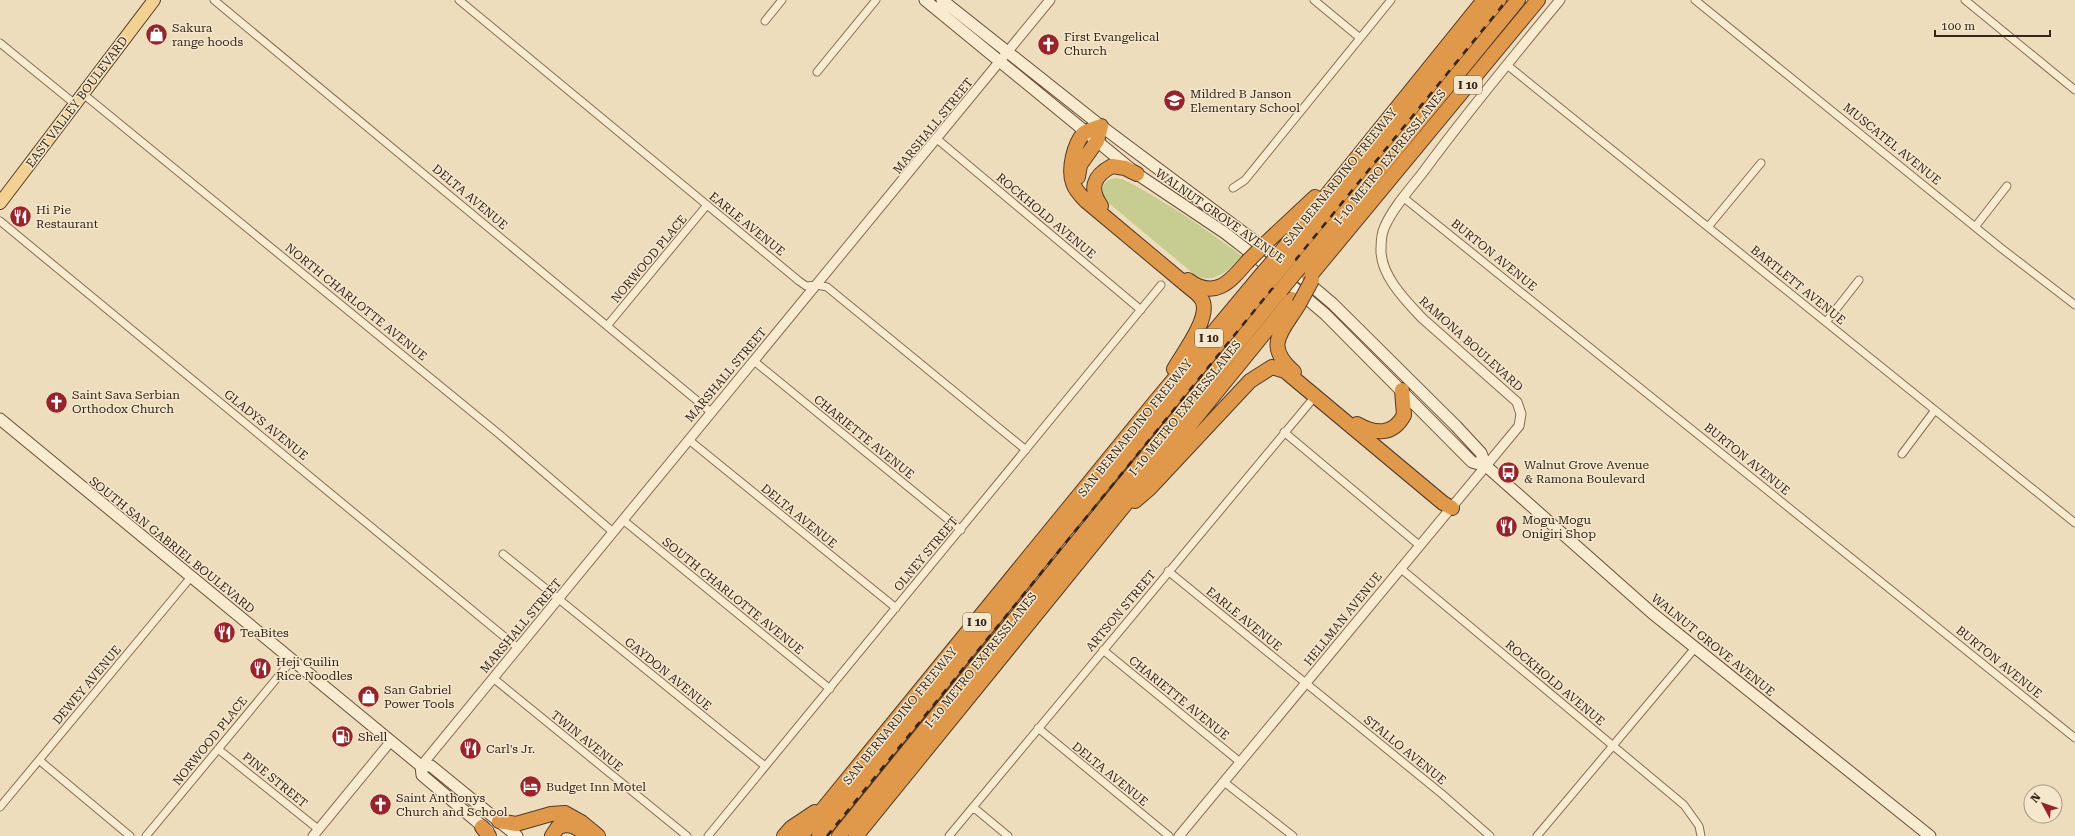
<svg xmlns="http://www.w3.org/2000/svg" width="2075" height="836" viewBox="0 0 2075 836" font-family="'Roboto Serif',serif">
<rect width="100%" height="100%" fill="#eeddbc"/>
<path fill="#c7cc91" d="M1115,178C1125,179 1134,185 1143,190C1178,210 1210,232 1242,256C1228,270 1215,285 1195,275L1105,200C1100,190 1102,180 1115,178Z"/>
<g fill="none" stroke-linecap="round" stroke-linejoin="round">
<defs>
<path id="minor" d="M214,0L712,413
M459,0L799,281L806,286L817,285L827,287L1026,450
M1314,0L1360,38
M1695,0L2001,248L2075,305
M1965,0L2075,90
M765,21L782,0
M0,43L75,104
M1507,65L2075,523
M817,72L876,0
M82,93L499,434L613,532
M937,139L1141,310
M1233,188L1245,180L1391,0
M1404,198L2075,738
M0,221L518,648
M1708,227L1761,163
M1975,227L2007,186
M1826,322L1859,280
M607,326L707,205
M754,361L961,530
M1284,432L1419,545
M689,440L896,608
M1902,454L1935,410
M623,520L830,689
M503,554L765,766
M1400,568L1684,805L1699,826L1701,836
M1168,571L1442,794L1490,836
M1103,650L1240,762
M493,678L687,836
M1038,728L1169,836
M218,749L318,829
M39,760L130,836
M1224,782L1293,836
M0,807L191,577
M973,807L1008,836
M146,836L292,660
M708,836L1161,285
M949,836L1312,400
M1537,836L1695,648"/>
<path id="tertiary" d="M421,766L1050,0
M313,836L391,741
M1179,836L1519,426L1521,414L1517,402L1422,318C1406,301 1380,275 1381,249C1381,242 1382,232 1385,226C1394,206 1411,188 1424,171C1467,112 1514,56 1560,0"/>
<path id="secondary" d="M925,0L1137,174L1225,233L1279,275L1325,314L1472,462L1486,466L1652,613L1930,836
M942,0L1101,126L1287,265L1333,304L1456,426L1481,453L1486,466
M0,419L421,766H431L517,836
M421,766L422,775L488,831"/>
<path id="primary" d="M0,203L154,0"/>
<path id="motorway" d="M1101,126C1096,128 1088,130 1084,133C1074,144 1068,169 1073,183C1075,190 1081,196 1086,201L1190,288C1195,292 1201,296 1203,302C1209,320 1183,353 1174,369
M1078,177L1080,165L1097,141L1101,126
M1101,206C1089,189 1093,176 1112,166L1125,168L1137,174
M1267,242L1315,197
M1280,253L1484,0
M1288,259L1499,0
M1299,268L1518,0
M1309,277L1538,0
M1188,280C1215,300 1230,282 1247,262
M1294,372C1263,345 1282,332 1299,304
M1357,424C1375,434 1393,436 1404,415L1402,390
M1135,501L1149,489L1250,381L1272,367L1285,371L1443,503L1452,508
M499,821L516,824L551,814L565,813L581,822L598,836
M482,827L489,836
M552,836L558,827L566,825L573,826L585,833
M784,836L791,828L815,812
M801,836L1155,402L1262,274
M819,836L1059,538L1270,281
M839,836L1281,290
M856,836L1292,299"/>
</defs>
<use href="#minor" stroke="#856d56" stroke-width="9"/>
<use href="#tertiary" stroke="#856d56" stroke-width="11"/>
<use href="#secondary" stroke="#674e39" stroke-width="13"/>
<use href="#primary" stroke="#533b2a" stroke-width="14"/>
<use href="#motorway" stroke="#533b2a" stroke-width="16"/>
<use href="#minor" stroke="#f9ebcf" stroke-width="7"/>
<use href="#tertiary" stroke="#f9ebcf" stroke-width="9"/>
<use href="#secondary" stroke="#f9ebcf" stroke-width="11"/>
<use href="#primary" stroke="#f3d192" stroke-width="12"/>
<use href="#motorway" stroke="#e0984a" stroke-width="14"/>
<path stroke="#34261b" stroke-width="2.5" stroke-dasharray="7 7" stroke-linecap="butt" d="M827,836L1507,0"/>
<defs>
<path id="motorway-bridge" d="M1247,262L1267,242
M1262,274L1280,253
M1270,281L1288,259
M1281,290L1299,268
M1299,304L1312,280"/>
</defs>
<use href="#motorway-bridge" stroke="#533b2a" stroke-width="16" stroke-linecap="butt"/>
<use href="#motorway-bridge" stroke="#e0984a" stroke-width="14"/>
</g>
<defs>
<symbol id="shop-disc" viewBox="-11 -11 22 22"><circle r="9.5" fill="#95252b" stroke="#f5e7cc"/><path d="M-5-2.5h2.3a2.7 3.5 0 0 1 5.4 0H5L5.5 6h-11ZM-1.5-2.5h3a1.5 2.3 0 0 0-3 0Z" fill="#fff"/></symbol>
<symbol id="church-disc" viewBox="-11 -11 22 22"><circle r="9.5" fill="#95252b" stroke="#f5e7cc"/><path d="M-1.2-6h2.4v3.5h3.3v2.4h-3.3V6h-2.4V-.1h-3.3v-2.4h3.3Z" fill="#fff"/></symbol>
<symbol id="school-disc" viewBox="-11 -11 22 22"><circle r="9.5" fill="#95252b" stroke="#f5e7cc"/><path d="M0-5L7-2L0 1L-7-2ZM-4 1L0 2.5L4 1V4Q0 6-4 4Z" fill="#fff"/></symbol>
<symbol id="restaurant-disc" viewBox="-11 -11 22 22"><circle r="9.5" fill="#95252b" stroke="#f5e7cc"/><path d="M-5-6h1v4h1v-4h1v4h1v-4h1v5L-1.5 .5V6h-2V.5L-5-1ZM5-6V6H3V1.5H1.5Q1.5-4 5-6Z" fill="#fff"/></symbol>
<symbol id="bus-disc" viewBox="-11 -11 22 22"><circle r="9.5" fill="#95252b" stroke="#f5e7cc"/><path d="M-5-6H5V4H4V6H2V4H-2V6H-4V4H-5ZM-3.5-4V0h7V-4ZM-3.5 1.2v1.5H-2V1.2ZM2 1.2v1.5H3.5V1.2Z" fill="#fff"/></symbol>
<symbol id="fuel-disc" viewBox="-11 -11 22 22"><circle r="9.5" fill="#95252b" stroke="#f5e7cc"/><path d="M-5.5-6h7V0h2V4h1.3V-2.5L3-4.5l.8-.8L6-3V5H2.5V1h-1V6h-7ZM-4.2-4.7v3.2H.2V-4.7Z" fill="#fff"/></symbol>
<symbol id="hotel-disc" viewBox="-11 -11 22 22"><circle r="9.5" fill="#95252b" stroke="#f5e7cc"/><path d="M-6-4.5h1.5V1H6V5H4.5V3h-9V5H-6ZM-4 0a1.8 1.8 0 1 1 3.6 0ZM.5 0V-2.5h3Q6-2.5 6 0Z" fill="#fff"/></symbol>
</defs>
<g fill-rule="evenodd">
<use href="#shop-disc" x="144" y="22" width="25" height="25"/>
<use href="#church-disc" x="1036" y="32" width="25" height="25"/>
<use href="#school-disc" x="1162" y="88" width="25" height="25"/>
<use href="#restaurant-disc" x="8" y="204" width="25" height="25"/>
<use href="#church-disc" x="44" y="390" width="25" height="25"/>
<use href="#bus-disc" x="1496" y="460" width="25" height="25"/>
<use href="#restaurant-disc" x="1494" y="514" width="25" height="25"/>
<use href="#restaurant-disc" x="212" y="620" width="25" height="25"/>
<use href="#restaurant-disc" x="248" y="656" width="25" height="25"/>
<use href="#shop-disc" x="356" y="684" width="25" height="25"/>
<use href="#fuel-disc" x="330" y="724" width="25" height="25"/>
<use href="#restaurant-disc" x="458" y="736" width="25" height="25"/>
<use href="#hotel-disc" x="518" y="774" width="25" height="25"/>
<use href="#church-disc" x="368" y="792" width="25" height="25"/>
</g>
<g text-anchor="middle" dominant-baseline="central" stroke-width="3" stroke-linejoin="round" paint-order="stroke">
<g fill="#f5e7cc" stroke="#6e6050" stroke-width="1">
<rect x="1454" y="76" width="28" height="18" rx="3"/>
<rect x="1195" y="329" width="28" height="18" rx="3"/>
<rect x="963" y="613" width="28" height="18" rx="3"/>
</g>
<g font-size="11" font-weight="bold" fill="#34261b">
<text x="1468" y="85">I 10</text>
<text x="1209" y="338">I 10</text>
<text x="977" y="622">I 10</text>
</g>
<g font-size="12" fill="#34261b" stroke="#f5e7cc" text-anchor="start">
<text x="172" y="28">Sakura<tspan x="172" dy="14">range hoods</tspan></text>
<text x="1064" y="37">First Evangelical<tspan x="1064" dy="14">Church</tspan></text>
<text x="1190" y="94">Mildred B Janson<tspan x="1190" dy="14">Elementary School</tspan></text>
<text x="36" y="210">Hi Pie<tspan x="36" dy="14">Restaurant</tspan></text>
<text x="72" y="395">Saint Sava Serbian<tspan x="72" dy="14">Orthodox Church</tspan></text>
<text x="1524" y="465">Walnut Grove Avenue<tspan x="1524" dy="14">&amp; Ramona Boulevard</tspan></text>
<text x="1522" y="520">Mogu Mogu<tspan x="1522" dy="14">Onigiri Shop</tspan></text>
<text x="240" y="633">TeaBites</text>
<text x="276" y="662">Heji Guilin<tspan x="276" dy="14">Rice Noodles</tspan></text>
<text x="384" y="690">San Gabriel<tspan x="384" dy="14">Power Tools</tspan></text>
<text x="358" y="737">Shell</text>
<text x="486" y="749">Carl's Jr.</text>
<text x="546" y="787">Budget Inn Motel</text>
<text x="396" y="798">Saint Anthonys<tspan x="396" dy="14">Church and School</tspan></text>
</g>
<g font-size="12" fill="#34261b" stroke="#f5e7cc">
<text transform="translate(77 102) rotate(-53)">EAST VALLEY BOULEVARD</text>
<text transform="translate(933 126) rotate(-51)">MARSHALL STREET</text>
<text transform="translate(1892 144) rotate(39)">MUSCATEL AVENUE</text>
<text transform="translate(1390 157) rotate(-51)">I-10 METRO EXPRESSLANES</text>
<text transform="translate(1340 177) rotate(-51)">SAN BERNARDINO FREEWAY</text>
<text transform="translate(470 197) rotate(40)">DELTA AVENUE</text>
<text transform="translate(1046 216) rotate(40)">ROCKHOLD AVENUE</text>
<text transform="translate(1220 216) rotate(35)">WALNUT GROVE AVENUE</text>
<text transform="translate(747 224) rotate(39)">EARLE AVENUE</text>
<text transform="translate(1494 255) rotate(39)">BURTON AVENUE</text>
<text transform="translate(649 259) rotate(-50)">NORWOOD PLACE</text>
<text transform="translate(1798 285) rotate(39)">BARTLETT AVENUE</text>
<text transform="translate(356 302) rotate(39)">NORTH CHARLOTTE AVENUE</text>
<text transform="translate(1471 344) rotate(42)">RAMONA BOULEVARD</text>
<text transform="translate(726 375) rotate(-50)">MARSHALL STREET</text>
<text transform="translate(1185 408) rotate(-51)">I-10 METRO EXPRESSLANES</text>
<text transform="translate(266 425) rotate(39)">GLADYS AVENUE</text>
<text transform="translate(1135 428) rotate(-51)">SAN BERNARDINO FREEWAY</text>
<text transform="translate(864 437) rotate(39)">CHARIETTE AVENUE</text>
<text transform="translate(1747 459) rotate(39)">BURTON AVENUE</text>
<text transform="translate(799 516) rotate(39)">DELTA AVENUE</text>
<text transform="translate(172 545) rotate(39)">SOUTH SAN GABRIEL BOULEVARD</text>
<text transform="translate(926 554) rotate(-50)">OLNEY STREET</text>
<text transform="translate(733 596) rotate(39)">SOUTH CHARLOTTE AVENUE</text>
<text transform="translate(1121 611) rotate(-50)">ARTSON STREET</text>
<text transform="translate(1244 619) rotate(39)">EARLE AVENUE</text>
<text transform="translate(1343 619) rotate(-51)">HELLMAN AVENUE</text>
<text transform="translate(521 626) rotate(-50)">MARSHALL STREET</text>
<text transform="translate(1713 645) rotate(39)">WALNUT GROVE AVENUE</text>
<text transform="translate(981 660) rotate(-51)">I-10 METRO EXPRESSLANES</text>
<text transform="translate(1999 662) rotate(39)">BURTON AVENUE</text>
<text transform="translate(668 674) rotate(39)">GAYDON AVENUE</text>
<text transform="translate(1555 683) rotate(40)">ROCKHOLD AVENUE</text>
<text transform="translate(87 685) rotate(-50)">DEWEY AVENUE</text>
<text transform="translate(1179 698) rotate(39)">CHARIETTE AVENUE</text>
<text transform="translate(900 716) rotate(-51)">SAN BERNARDINO FREEWAY</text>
<text transform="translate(210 741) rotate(-51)">NORWOOD PLACE</text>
<text transform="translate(587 741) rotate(39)">TWIN AVENUE</text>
<text transform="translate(1405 750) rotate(39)">STALLO AVENUE</text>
<text transform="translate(1110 774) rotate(39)">DELTA AVENUE</text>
<text transform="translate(275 780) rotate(39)">PINE STREET</text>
</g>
</g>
<g transform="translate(2043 804) rotate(310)"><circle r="19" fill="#f5e7cc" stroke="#a89a85"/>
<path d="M0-3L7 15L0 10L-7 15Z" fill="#95252b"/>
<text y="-6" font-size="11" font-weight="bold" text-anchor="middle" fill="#34261b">N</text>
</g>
<path d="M1935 30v6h115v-6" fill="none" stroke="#34261b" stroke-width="2"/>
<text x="1941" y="30" font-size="12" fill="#34261b" stroke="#f5e7cc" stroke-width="3" paint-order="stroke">100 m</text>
</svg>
